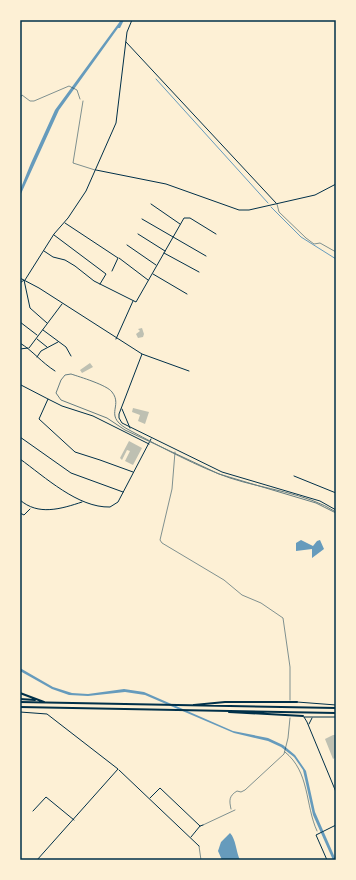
<svg xmlns="http://www.w3.org/2000/svg" width="356" height="880" viewBox="0 0 356 880" font-family="'Open Sans',sans-serif">
<rect width="100%" height="100%" fill="#fdf0d5"/>
<path fill="#669bbc" d="M121,20H124L120,28H118L59,110L20,196V190L31,163L55,110Z
M301,540L313,546L317,541L320,540L324,549L312,558V549L296,551V543Z
M20,668L53,687L72,693L88,694L124,689L144,692L233,731L268,738L283,745L295,755L306,771L315,812L336,860H333L313,815L303,770L294,757L281,747L268,741L234,733L145,695L125,692L88,696L69,695L52,689L20,671Z
M230,833C236,839 236,852 240,860H222L218,851L221,842Z"/>
<g fill="none" stroke-linecap="round" stroke-linejoin="round">
<path stroke="#669bbc" stroke-width="1" d="M156,79L268,203
M271,207L301,237L336,259"/>
</g>
<path fill="#bec0b2" d="M142,328L144,334L143,337L138,338L136,334L140,331L138,329Z
M90,363L93,367L82,373L80,370Z
M133,408L149,412L145,424L138,421L140,415L132,412Z
M129,441L142,448L133,465L125,461L130,451L127,450L122,460L120,458Z
M333,735H336V757L333,759L325,739Z"/>
<g fill="none" stroke-linecap="round" stroke-linejoin="round">
<path stroke="#003049" stroke-width="0.5" d="M20,98L22,95L30,101H34L69,86L77,90L80,99
M175,452L172,489L160,540L162,543L224,580L242,595L261,603L283,618L290,667V700
M285,752C310,772 305,805 317,831
M231,809C229,800 229,796 237,791L241,792L245,790L284,754L288,738L290,718"/>
<path stroke="#003049" stroke-width="0.5" d="M83,101L73,163L95,170
M277,204L279,212L306,238L314,244L320,243L336,252
M203,825L235,810
M199,846L201,860"/>
<path stroke="#003049" stroke-width="1" d="M126,42L276,203
M96,170L166,184L239,210H249L315,195L336,184
M151,204L180,224
M142,219L206,256
M65,223L118,258L112,271
M138,234L165,251
M54,235L106,274L100,284
M127,245L156,265
M44,251L53,257L65,260L75,266L94,281L136,302L184,218H190L216,234
M164,253L199,272
M119,258L148,280
M153,274L187,294
M20,283L24,280L30,308L47,323
M20,322L37,335
M43,330L66,347L71,356
M37,339L47,347
M116,339L133,301
M20,343C33,351 41,362 55,371
M29,348L62,304
M20,349L28,348
M142,354L189,371
M37,357L41,351L58,342
M21,385L48,399
M20,437L71,473L123,492
M20,459C45,477 78,508 110,507L118,502L151,439
M133,472L100,460L75,452L39,419L48,399L62,406L93,416L149,444
M294,476L336,493
M20,500C38,516 61,509 82,502
M20,513L24,515L30,509
M304,717L307,722L336,792
M309,724L312,718
M119,770L199,846
M150,798L160,788L200,826
M33,811L46,797L74,820
M191,837L200,826L203,825
M327,860L316,835L336,825"/>
<path stroke="#003049" stroke-width="1" d="M20,278L39,288L142,354L119,414V418L122,423L222,472L320,501L336,510
M25,280L54,234L68,218L86,191L116,123L127,32L132,20
M122,409L130,428
M20,712L47,714L118,769L37,860"/>
<path stroke="#003049" stroke-width="1" d="M297,702L336,705
M304,717H336"/>
<path stroke="#003049" stroke-width="2" d="M20,693L44,702
M20,699L35,700
M20,702L336,708
M194,705L225,702H297
M20,707L336,713
M229,712L303,716"/>
<path stroke="#657d81" stroke-width="1" d="M336,512C307,493 263,489 230,478C198,467 161,447 131,431C101,416 124,407 112,392C107,385 80,377 71,374L65,375L61,380L56,393L61,400L107,418L125,430L219,474L316,503L336,513"/>
</g>
<rect width="356" height="880" fill="none" stroke="#fdf0d5" stroke-width="42"/>
<rect x="21" y="21" width="314" height="838" fill="none" stroke="#003049" stroke-width="1.5"/>
</svg>
